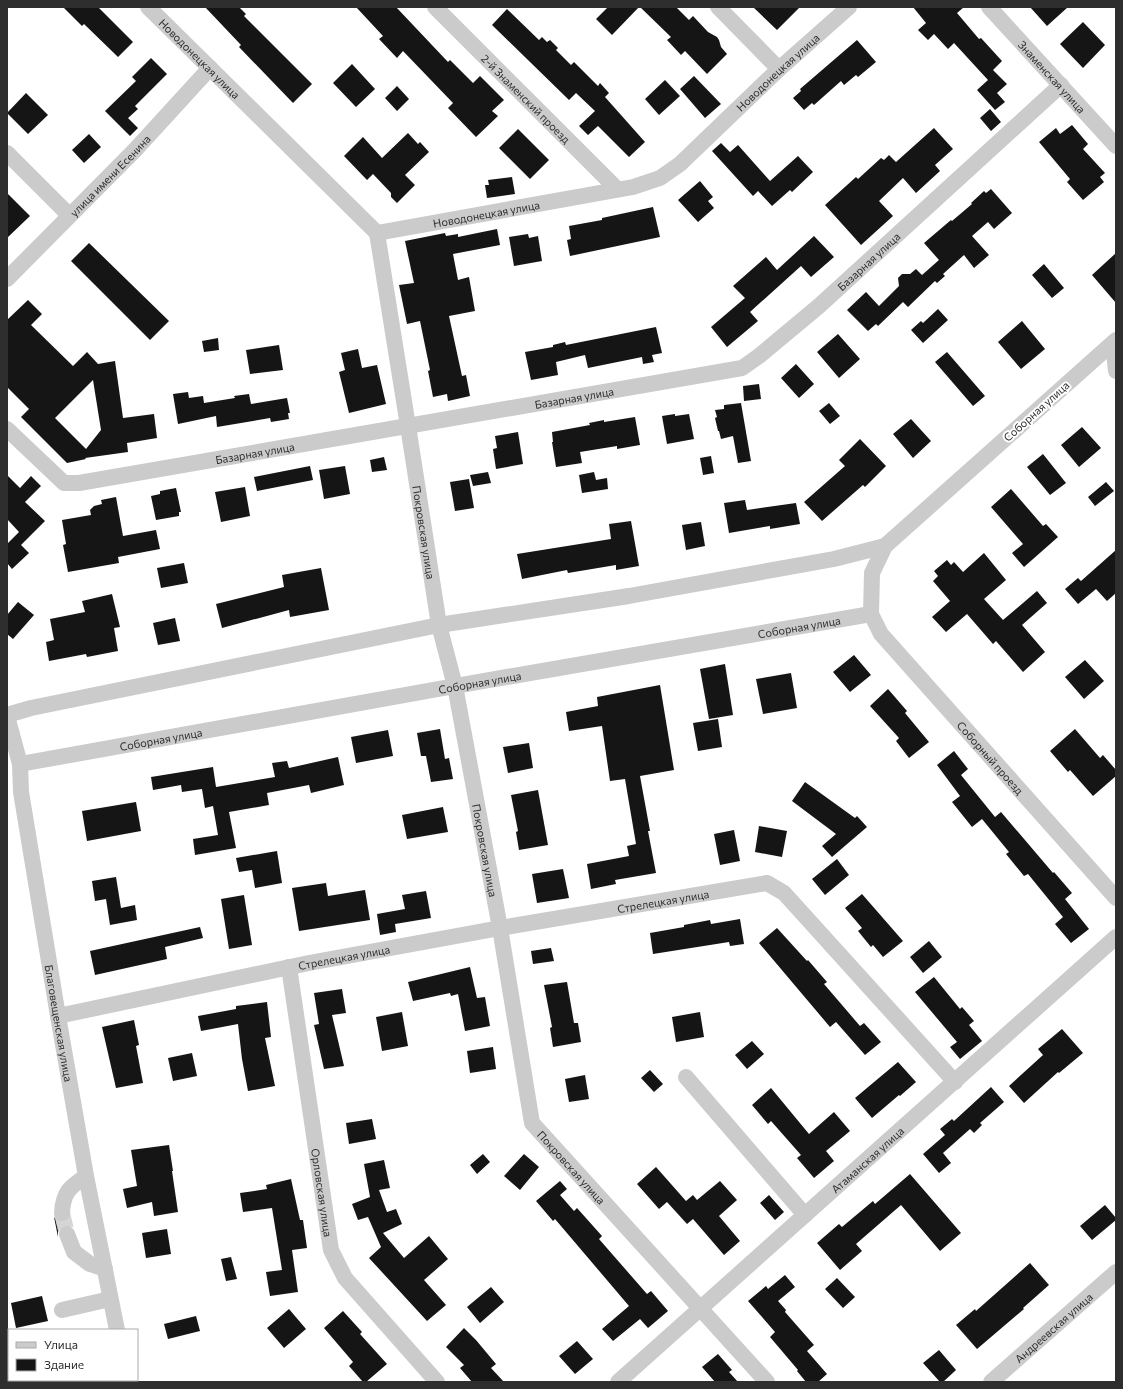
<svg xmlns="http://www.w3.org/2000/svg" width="1123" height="1389" viewBox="0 0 1123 1389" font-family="Commissioner,sans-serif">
<rect width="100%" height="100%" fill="#fff"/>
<path fill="#c6e9ed" d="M7,1326L9,1333V1380H21L22,1382H7Z"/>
<path fill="#151515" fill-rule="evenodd" d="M63,7H98L133,42L118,57L84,24L82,26Z
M205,7H239L246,14L244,16L312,84L293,103L239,47L241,45Z
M356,7H396L448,62L450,60L473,83L480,76L504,100L492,111L498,116L476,137L448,108L453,103L403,51L397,58L379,39L383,36Z
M608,7H639L612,35L596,19Z
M640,7H676L689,20L693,16L708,32L717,37L719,40L721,47L727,54L707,74L685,51L681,55L667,40L671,37Z
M753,7H800L777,30Z
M913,7H964L957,13L979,39L981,38L1002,61L993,70L1007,84L997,93L1005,102L995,110L977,90L988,80L954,43L948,49L934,34L928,40L918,30L926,23Z
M1030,7H1068L1047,26Z
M507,9L539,40L542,37L547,42L550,40L558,48L556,50L571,65L574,62L598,86L600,83L609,93L605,97L645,142L629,157L598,126L588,135L579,126L595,111L576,93L569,100L492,25Z
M1083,22L1105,45L1083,68L1060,44Z
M857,40L876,62L858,77L856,75L844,85L841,81L814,105L812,103L804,110L793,98L801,91L800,89Z
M151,58L167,74L135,106L138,109L128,118L138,128L130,136L105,111L136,81L132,77Z
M352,64L375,89L356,107L333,83Z
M694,76L721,104L705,118L680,89Z
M665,80L680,96L659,115L645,99Z
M397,86L409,99L397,111L385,98Z
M26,93L48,115L28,134L7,113Z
M990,109L1001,122L991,131L980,118Z
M1072,125L1088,144L1083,149L1105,173L1100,177L1104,182L1083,200L1067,182L1070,179L1039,142L1056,128L1060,134Z
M934,128L953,149L935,165L940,171L916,193L903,178L879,201L893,216L861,245L825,205L856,177L858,179L881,158L884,160L889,155L896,162Z
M518,129L549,160L530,179L499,148Z
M408,133L418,144L420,142L429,152L405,175L415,185L397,203L391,197V193L373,174L367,180L344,156L363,137L382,158Z
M89,134L101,147L84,163L72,150Z
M721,143L730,152L738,145L770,181L798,156L813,172L792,192L790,190L772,206L758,191L753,196L712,151Z
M512,177L515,194L487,198L485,185H489L488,180Z
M700,181L713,197L708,201L714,208L698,222L678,200Z
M991,189L1012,213L994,229L988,222L972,236L989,255L974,268L964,255L943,274L945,276L937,283L935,281L908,307L903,302L878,326L876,324L868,331L847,310L866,292L879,306L899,286L898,278L902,274H910L916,269L922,275L939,260L924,243L951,220L952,221L972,204L971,203L984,191L986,193Z
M7,193L30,216L7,238Z
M653,207L660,237L570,256L567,240L571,239L569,226L602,220V218Z
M497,229L500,245L453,254L458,280L469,277L475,311L449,316L462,376L466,375L470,396L448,401L447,394L433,397L428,371L430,370L420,321L407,324L399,285L414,283L405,241L445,233L446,236L458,234V237Z
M528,234L529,238L538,236L542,261L514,266L509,237Z
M814,236L834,257L811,277L801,266L750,312L758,321L727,347L711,327L745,298L733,286L766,257L777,270Z
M89,243L169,321L150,340L71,261Z
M1116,253V303L1092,275Z
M1044,264L1064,288L1052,298L1032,275Z
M28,300L42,314L31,325L73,366L87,352L98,364L115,361L123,418L154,414L157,438L127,443L128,452L85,458L86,459L67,463L21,417L29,409L7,387V320ZM93,380L101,430L86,449L55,418Z
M938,309L948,320L923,343L911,330L921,321L923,323Z
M1022,321L1045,349L1021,369L998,342Z
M656,327L662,353L652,355L654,362L643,364L642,357L588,368L585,355L556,362L558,375L531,380L525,352L553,347V345L565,342L566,345Z
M838,334L860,359L839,378L817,352Z
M218,338L219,350L204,352L202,341Z
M279,345L283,370L250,374L246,350Z
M358,349L362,368L377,365L386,404L349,413L339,372L345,370L341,353Z
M947,352L985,396L973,406L935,362Z
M796,364L814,384L799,398L781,378Z
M759,384L761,399L744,401L743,386Z
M188,392L189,398L203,396L204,403L235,398L234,396L249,394L251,404L287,398L290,413H288L289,419L271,422L270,418L217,427L216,416L178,424L173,394Z
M741,403L751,461L738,463L733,436L721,439L719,431H718L715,418L717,417L715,410L724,409V405Z
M829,403L840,416L830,424L819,411Z
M675,414V416L689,414L694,439L667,444L662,416Z
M635,417L640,445L617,449V446L580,452L582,463L556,467L552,442H553L552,432L590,425L589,423L604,420V422Z
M911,419L931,441L913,458L893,434Z
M1082,427L1101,448L1079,467L1061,445Z
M518,432L523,464L496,469L493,449L497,448L495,436Z
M860,439L886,466L865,487L863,485L822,521L804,502L845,466L839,460Z
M1043,454L1066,483L1050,495L1027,467Z
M711,456L714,473L703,475L700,458Z
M384,457L387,470L372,472L370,460Z
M310,466L313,480L257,491L254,477Z
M345,466L350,494L324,499L319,470Z
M488,472L491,483L473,486L470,475Z
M594,472L596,480L607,478L608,489L582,493L579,475Z
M7,475L20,488L31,476L41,486L25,502L45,521L21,545L29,553L12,569L7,563V544L19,532L7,519Z
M469,479L474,508L455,511L450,482Z
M1106,482L1114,491L1095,506L1088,497Z
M245,487L250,516L221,522L215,492Z
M176,488L181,512H179V516L156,520L151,496L160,494V491Z
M1011,489L1043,526L1046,524L1058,537L1024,567L1012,553L1023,544L991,507Z
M116,497L123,536L156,530L160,549L118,557L119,563L68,572L63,545L66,544L62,520L91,515L90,510L94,506L102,504L101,500Z
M745,500L747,510L796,503L800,524L770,529V526L729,533L724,503Z
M631,521L639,566L616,570V565L568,573L567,570L522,579L517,554L611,539L609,524Z
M701,522L705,546L686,550L682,525Z
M1116,550V593L1107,601L1096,589L1078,604L1065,589L1078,578L1081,581Z
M984,553L1006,580L984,599L1003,620L1037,591L1047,603L1022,625L1045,652L1023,672L996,641L993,644L967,614L946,632L932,617L950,601L933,581L938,576L934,571L947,560L951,565L954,562L963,572Z
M184,563L188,583L161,588L157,568Z
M321,568L329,610L290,617L289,610L222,628L216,604L284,587L282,575Z
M112,594L120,627L114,628L118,651L87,657L86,654L49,661L46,642L54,640L50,619L85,612L82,601Z
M18,602L34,615L13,639L7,634V615Z
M175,618L180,641L158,645L153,623Z
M854,655L871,675L850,692L833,672Z
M1085,660L1104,681L1084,699L1065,677Z
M725,664L733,715L709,719L700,669Z
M791,673L797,708L763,714L756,679Z
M660,685L674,770L640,776L650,831H648L656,873L615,880L616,884L591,889L587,864L629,856L627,846L636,844L625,779L610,781L602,726L569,731L566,712L598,706L597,697Z
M888,689L907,711L905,713L929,742L909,758L896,741L899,738L870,706Z
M718,719L722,747L698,751L693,723Z
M440,729L445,759L449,758L453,779L431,782L426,756H421L417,733Z
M1075,729L1100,758L1103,755L1116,770V776L1093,796L1070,770L1068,772L1050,751Z
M388,730L393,756L356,763L351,737Z
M529,743L533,768L508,773L503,747Z
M954,751L968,769L961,775L995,817L1001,812L1053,873L1054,872L1072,893L1065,899L1089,929L1071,943L1055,924L1063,917L1028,874L1024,876L1006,854L1009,852L982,819L972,827L952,802L960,796L937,765Z
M338,757L344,785L311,793L309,785L267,793L269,805L229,812L236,848L195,855L193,839L218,835L213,806L205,808L202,789L182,792L181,785L153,790L151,777L213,767L216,787L275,777L272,763L287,761L289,768Z
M805,782L855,818L857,816L867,827L832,857L822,846L836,834L792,801Z
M538,790L548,845L519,850L516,832L518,831L511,795Z
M136,802L141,831L87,841L82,811Z
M443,807L448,832L407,839L402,815Z
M759,826L787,831L782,857L755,852Z
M734,830L740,861L720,865L714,834Z
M277,851L282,883L255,888L252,870L239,872L236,858Z
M837,859L849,875L825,895L812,879Z
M563,869L569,898L537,903L532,874Z
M116,877L121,908L135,905L137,920L110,925L106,899L95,901L92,881Z
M326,883L328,896L365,890L370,920L299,931L292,888Z
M426,891L431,918L395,924L396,932L380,935L377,914L405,909L402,895Z
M862,894L903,941L883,957L873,945L871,947L858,931L862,928L845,908Z
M244,895L252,945L229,949L221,899Z
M740,919L744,944L730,946L729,942L653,954L650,933L684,927V925L710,920L711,924Z
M200,927L203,938L165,947L167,959L95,975L90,951Z
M777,928L807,961L808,960L827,982L824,984L860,1026L864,1023L881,1042L865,1055L836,1022L830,1027L759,943Z
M929,941L942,957L923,973L910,957Z
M551,948L554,961L533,964L531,951Z
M470,967L477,998L485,997L490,1026L465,1031L458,994L451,996L450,993L413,1001L408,982Z
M934,977L960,1009L962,1007L974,1021L969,1025L982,1041L960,1059L950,1047L957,1042L915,992Z
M567,982L574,1023H578L581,1042L553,1047L550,1028L552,1027L544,985Z
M342,989L346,1013L332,1015L344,1066L324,1069L314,1025L319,1024L314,993Z
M267,1002L271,1037L265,1038L275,1086L248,1091L242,1059L238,1024L201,1031L198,1016L236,1009V1006Z
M402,1012L408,1046L382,1051L376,1017Z
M700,1012L704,1037L676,1042L672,1017Z
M134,1020L139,1045L136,1046L143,1083L116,1088L102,1027Z
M1062,1029L1083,1053L1059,1073L1058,1072L1024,1103L1009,1086L1043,1055L1038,1049Z
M752,1041L764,1054L747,1069L735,1055Z
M493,1047L496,1069L470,1073L467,1051Z
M192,1053L197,1076L173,1081L168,1058Z
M898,1062L916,1082L900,1096L899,1095L872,1118L855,1098Z
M650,1070L663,1084L654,1092L641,1078Z
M585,1075L589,1099L569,1102L565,1079Z
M991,1087L1004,1102L980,1123L982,1125L974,1133L970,1129L943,1153L951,1163L939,1173L923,1154L945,1135L940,1129L952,1119L954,1121Z
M771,1088L809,1134L834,1112L850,1131L826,1151L834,1161L814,1178L797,1158L801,1155L771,1121L768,1124L752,1105Z
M372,1119L376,1139L349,1144L346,1123Z
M169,1145L173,1171H172L178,1212L154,1216L152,1202L127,1208L123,1189L137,1186L131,1150Z
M483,1154L490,1162L477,1174L470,1165Z
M524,1154L539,1167L520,1190L504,1176Z
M384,1160L390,1188L379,1190L387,1212L396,1209L402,1224L383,1233L404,1258L429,1236L448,1259L424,1280L446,1305L427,1321L369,1258L381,1247L368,1217L358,1220L352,1204L370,1197L364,1164Z
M656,1167L686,1201L693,1195L697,1200L720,1181L737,1200L719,1216L740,1241L724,1255L693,1219L687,1224L667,1202L659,1209L637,1184Z
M910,1174L961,1233L940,1251L901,1205L856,1244L862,1251L840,1270L817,1243L839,1224L842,1227L873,1201L875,1204Z
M291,1179L300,1220H303L307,1248L292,1250L298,1292L270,1296L266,1272L282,1270L272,1208L243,1212L240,1193L267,1189L266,1185Z
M560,1181L567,1189L560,1195L574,1211L577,1208L602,1236L599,1239L647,1294L651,1291L668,1311L648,1328L640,1319L613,1341L602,1329L629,1306L555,1219L553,1221L536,1201Z
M769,1195L784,1212L775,1220L760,1203Z
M1105,1205L1116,1218V1220L1092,1240L1080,1226Z
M54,1217L57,1221L61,1222L67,1221V1225H63L59,1228L58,1232V1237Z
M167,1229L171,1254L146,1258L142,1233Z
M231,1257L237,1279L226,1281L221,1259Z
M1030,1263L1049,1285L1023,1308L1024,1309L977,1349L956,1325L975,1309L976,1311Z
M785,1275L795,1287L778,1301L786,1310L785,1312L814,1345L807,1351L827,1374L818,1382H806L797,1371L798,1370L770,1337L775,1332L748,1301L766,1286L768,1289Z
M837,1278L855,1297L843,1308L825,1289Z
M491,1287L504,1302L480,1323L467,1307Z
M42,1296L48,1321L16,1328L11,1303Z
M289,1309L306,1329L284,1348L267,1328Z
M343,1311L362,1332L360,1334L387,1364L366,1382H363L349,1366L353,1362L324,1328Z
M196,1316L200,1331L168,1339L164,1324Z
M464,1328L476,1340L496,1364L491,1368L504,1382H472L460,1368L464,1365L446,1347Z
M577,1341L593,1359L575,1374L559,1356Z
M939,1350L956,1370L943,1382H940L923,1363Z
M718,1354L732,1370L729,1372L738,1382H715L702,1367Z"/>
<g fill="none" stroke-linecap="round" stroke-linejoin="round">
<path stroke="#d5d5d5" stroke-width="16" stroke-dasharray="16 8" stroke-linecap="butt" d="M62,1213L67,1234"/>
<g stroke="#cbcbcb" stroke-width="16">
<path id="s1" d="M148,7L377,233"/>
<path id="s2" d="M435,7L617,189"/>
<path d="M718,7L779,69"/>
<path id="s3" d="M989,7L1116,146"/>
<path d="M7,153L69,215"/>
<path id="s4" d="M377,233L408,426L439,625L455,686L500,928L532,1123L767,1382"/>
<path id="s5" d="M377,233L633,187L660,178L680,164L779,69L849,7"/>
<path id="s6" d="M7,279L135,150L210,68"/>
<path id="s7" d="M1116,340L885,546L872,573L871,614L881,634L1116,898"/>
<path d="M1113,343L1116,371"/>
<path id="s8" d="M7,429L64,483H79L742,368L759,356L819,306L1061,85"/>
<path d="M7,715L31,708L439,625L629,596L834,559L885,546"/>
<path id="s9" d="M7,716L20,764L21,792L58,1016L86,1176L117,1330"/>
<path id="s10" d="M20,764L455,686L871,614"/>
<path id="s11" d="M289,967L331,1250L345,1278L437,1382"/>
<path id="s12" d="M58,1016L309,963L500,928L767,883L784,893L955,1082"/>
<path d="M686,1077L805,1215"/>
<path d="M62,1213C63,1192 70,1187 86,1176"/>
<path d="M67,1234L74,1252L90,1264L105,1269"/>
<path d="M62,1310L110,1299"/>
<path d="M127,1380V1382"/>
<path id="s13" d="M618,1382L1116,937"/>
<path id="s14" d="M991,1382L1116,1272"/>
</g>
</g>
<g text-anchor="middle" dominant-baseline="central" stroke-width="4" stroke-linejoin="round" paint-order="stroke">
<g font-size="11" fill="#2e2e2e" stroke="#fff">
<text stroke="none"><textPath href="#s1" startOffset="73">Новодонецкая улица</textPath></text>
<text stroke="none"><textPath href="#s5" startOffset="447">Новодонецкая улица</textPath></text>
<text stroke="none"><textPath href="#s3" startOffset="94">Знаменская улица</textPath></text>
<text stroke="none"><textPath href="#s2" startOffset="129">2-й Знаменский проезд</textPath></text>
<text stroke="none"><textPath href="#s6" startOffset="146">улица имени Есенина</textPath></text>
<text stroke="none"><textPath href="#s5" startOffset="111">Новодонецкая улица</textPath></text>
<text stroke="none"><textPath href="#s8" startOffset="932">Базарная улица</textPath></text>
<text stroke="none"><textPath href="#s8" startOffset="596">Базарная улица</textPath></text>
<text transform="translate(1036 411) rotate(-42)">Соборная улица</text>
<text stroke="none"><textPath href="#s8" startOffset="272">Базарная улица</textPath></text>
<text stroke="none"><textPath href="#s4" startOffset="303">Покровская улица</textPath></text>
<text stroke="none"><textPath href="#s10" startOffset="791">Соборная улица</textPath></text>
<text stroke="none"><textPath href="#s10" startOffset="467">Соборная улица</textPath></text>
<text stroke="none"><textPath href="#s10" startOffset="143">Соборная улица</textPath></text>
<text stroke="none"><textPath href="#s7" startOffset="568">Соборный проезд</textPath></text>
<text stroke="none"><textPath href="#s4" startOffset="627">Покровская улица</textPath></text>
<text stroke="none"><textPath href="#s12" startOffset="616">Стрелецкая улица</textPath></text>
<text stroke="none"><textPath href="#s12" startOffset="292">Стрелецкая улица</textPath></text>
<text stroke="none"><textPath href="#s9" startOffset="312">Благовещенская улица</textPath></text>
<text stroke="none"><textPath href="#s13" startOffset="334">Атаманская улица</textPath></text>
<text stroke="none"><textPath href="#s4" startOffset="963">Покровская улица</textPath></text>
<text stroke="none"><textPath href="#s11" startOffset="228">Орловская улица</textPath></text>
<text stroke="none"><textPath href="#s14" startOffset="83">Андреевская улица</textPath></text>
</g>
</g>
<rect width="1123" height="1389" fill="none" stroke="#2e2e2e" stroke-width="16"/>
<rect x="8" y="1329" width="130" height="52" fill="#ffffff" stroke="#ababab"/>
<rect x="16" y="1342" width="20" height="6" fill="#cbcbcb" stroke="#ababab"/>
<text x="44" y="1349" font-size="12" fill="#2e2e2e">Улица</text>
<rect x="16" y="1359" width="20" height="12" fill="#151515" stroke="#ababab"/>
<text x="44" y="1369" font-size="12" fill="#2e2e2e">Здание</text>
</svg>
